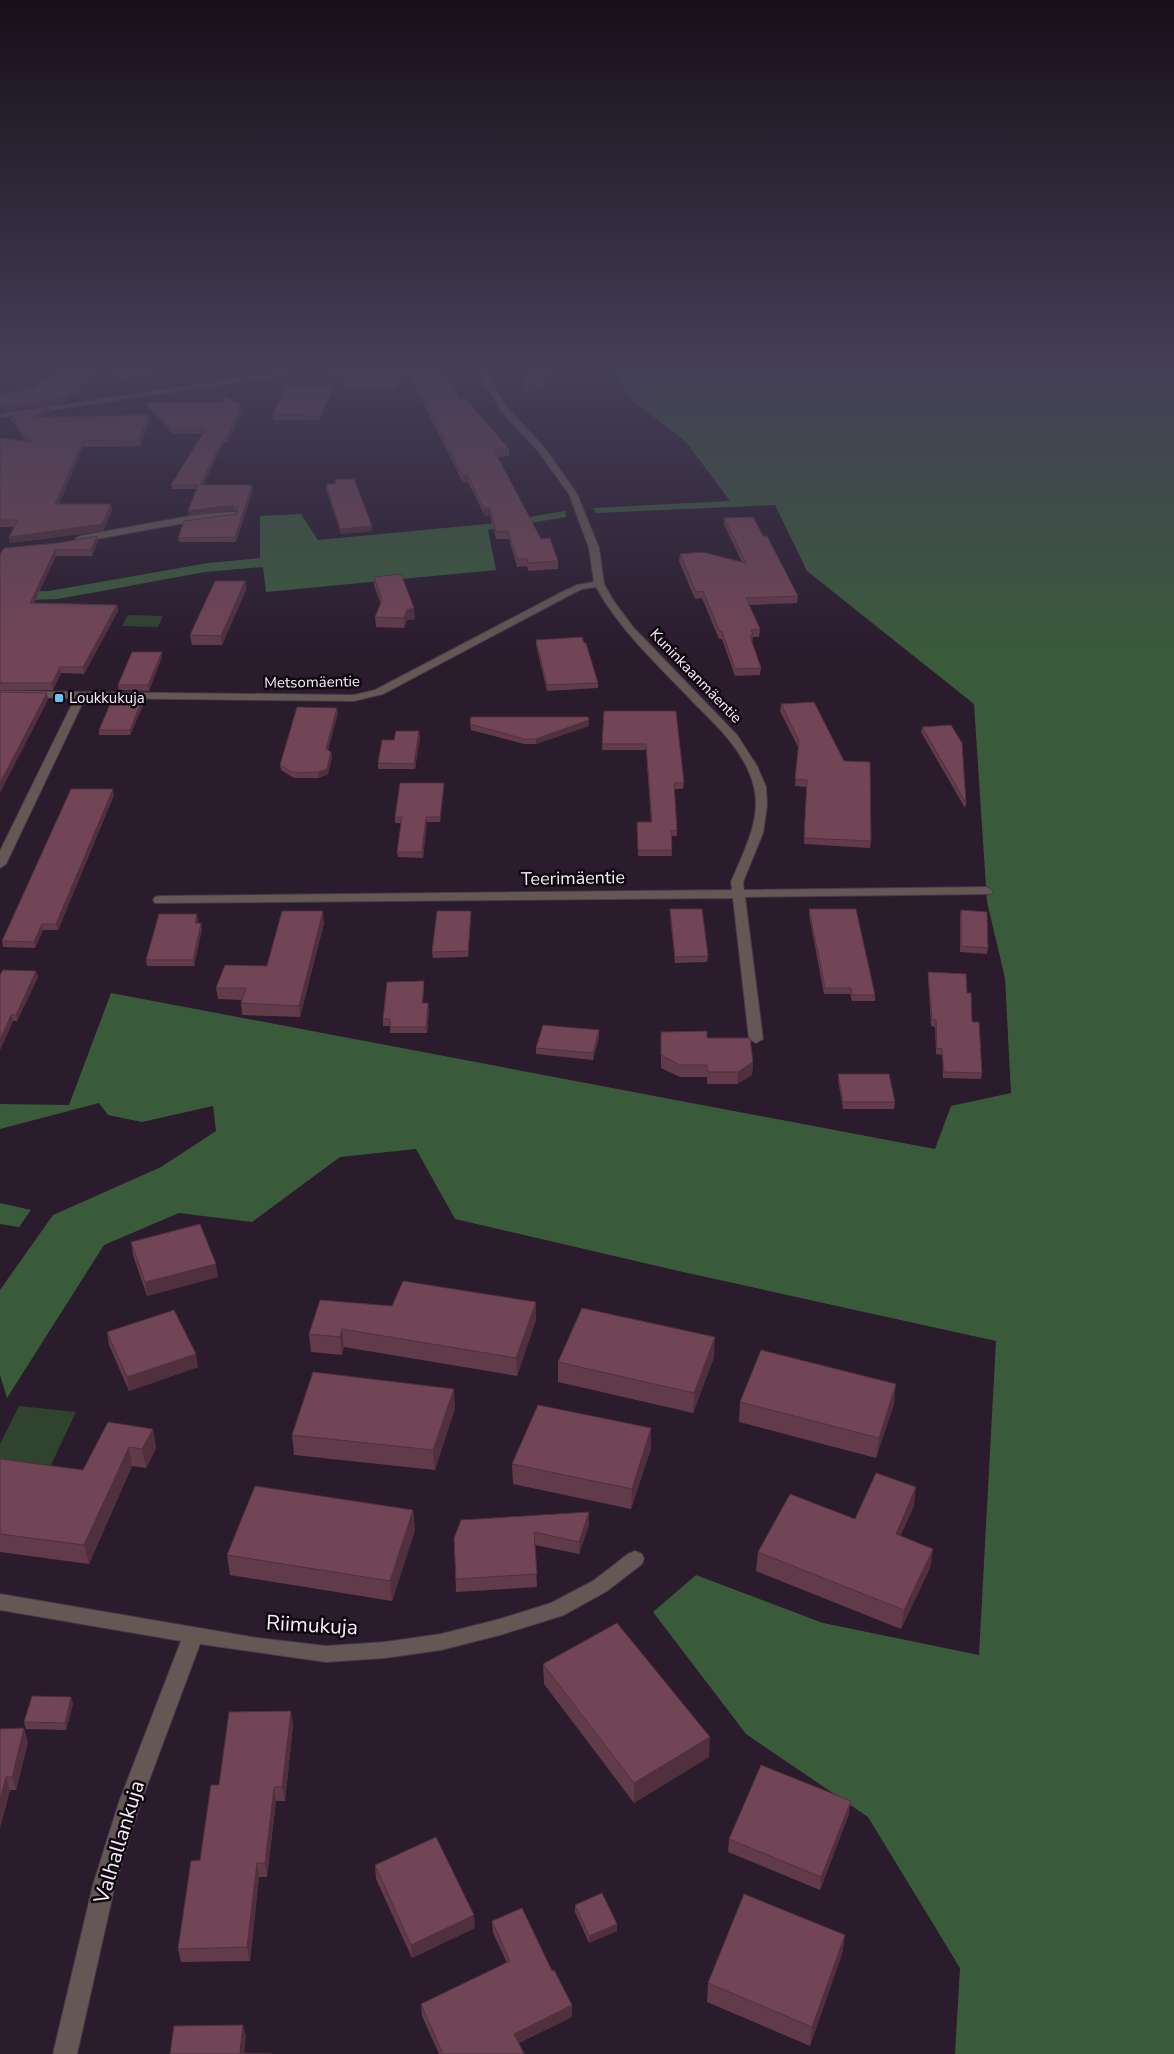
<svg xmlns="http://www.w3.org/2000/svg" width="1174" height="2054" viewBox="0 0 1174 2054" font-family="'Nunito Sans',sans-serif">
<rect width="100%" height="100%" fill="#2a1b2d"/>
<path fill="#2f432e" d="M128,615L163,616L158,627L122,626Z
M19,1406L76,1412L51,1465L0,1460V1444Z"/>
<path fill="#3a5b3a" d="M614,370H1174V2054H955L960,1968L868,1817L746,1734L653,1612L696,1575L823,1623L979,1655L996,1341L683,1272L455,1219L416,1149L340,1157L252,1222L179,1213L104,1245L7,1398L0,1375V1290L53,1215L161,1167L216,1131L213,1106L142,1122L108,1115L99,1103L0,1129V1104L69,1105L111,993L935,1149L951,1106L1011,1093L1005,978L987,902L974,704L807,571L775,505L596,513L593,508L730,501L686,442L631,399Z
M565,511L566,517L488,530L496,570L266,592L263,567L205,572L58,599L0,601V592L49,591L208,563L260,558V516L301,514L318,540L487,524Z
M0,1203L31,1210L19,1227L0,1224Z"/>
<g fill="none" stroke-linecap="round" stroke-linejoin="round">
<defs>
<path id="minor" d="M297,370H314L0,418V414Z
M477,370H485L507,408L544,447L577,494L599,548L604,584L613,600L633,627L737,735L757,766L766,787L767,806L763,833L743,882L744,890L987,887L993,891L991,894L745,897L763,1039L756,1043L749,1039L733,898L155,903L153,900L155,897L159,896L732,890L731,882C743,853 762,819 754,787C746,753 718,727 695,704C660,667 621,632 596,587L582,589L568,596L383,694L354,701L85,698L6,864L0,868V851L75,698L0,697V691L354,695L375,690L562,592L577,585L594,582L589,548L569,494L538,451L501,411Z
M234,512L237,513V517L201,520L80,542L75,539L80,536L201,514Z
M635,1551L642,1554L644,1559L642,1564L607,1591L564,1615L500,1635L441,1650L385,1658L326,1662L200,1644L141,1802L115,1885L77,2054H53L93,1885L119,1802L181,1641L0,1610V1594L258,1638L326,1646L385,1642L441,1634L500,1619L551,1603L593,1581L628,1554Z"/>
</defs>
<use href="#minor" stroke="#473849" stroke-width="2"/>
<use href="#minor" fill="#645754" fill-rule="evenodd"/>
</g>
<path fill="#623b4a" d="M58,370H105L87,384H83V387L63,403L4,411L0,406V394L34,388Z
M112,370H187L121,379Z
M322,370H409V372L395,389H352Z
M410,370L459,400L509,449V456L498,457L541,539L558,561V569L528,571L527,566L517,567L509,539H496L490,515L485,516L468,482L463,483L410,376Z
M332,386V390L320,420H273V415Z
M147,403L241,409L240,411L241,416L227,443H224L203,485L253,490L236,542H179L178,538L237,514V512L234,510L189,516L188,511L197,489H172L171,485L202,434H173L148,407Z
M50,406L51,412L45,417L149,415L150,421L140,446L83,447L59,504H111L112,510L103,531L10,543L9,537L14,527H0V438L27,442L10,418L9,412Z
M326,484L373,531L341,534L326,489Z
M724,518L763,536L798,596L797,603L749,605L760,629L759,637H753L752,643L761,668L760,675L735,676L722,639H719L702,598L695,599L679,561L680,554L742,562L724,525Z
M98,541L92,556H56L34,603L117,605L118,611L84,674L61,673L53,690H0V554Z
M374,577L415,619L407,620L404,628L376,627L375,617L381,604L374,586Z
M245,581L246,590L222,645H192L190,635Z
M536,640L598,683V688L547,691L536,645Z
M162,652V657L149,691L118,690V685Z
M144,695L145,701L130,735H99V730Z
M781,704L871,841L870,848L804,844L807,787L795,786L798,747L780,711Z
M604,711H676L684,783L683,789H674L677,830V836H671L672,856H638L637,822H651L646,750H602Z
M338,713L328,750L331,752L332,757L328,774L319,778H294L281,770L280,765Z
M470,724L589,726L536,744H524L471,730Z
M922,727L966,803L965,808L921,732Z
M420,737L415,769H378V763L394,740Z
M444,783V789L440,822H427L423,858L398,857L397,852L401,823H395V817Z
M114,795L58,930H43L35,948L3,947L2,941Z
M670,909L708,956L707,962L675,963L670,915Z
M809,909L875,995V1001H852L850,994H824L809,915Z
M961,910L988,948L987,954L960,952V916Z
M471,917L468,957L433,958L432,952Z
M198,920L197,923H201L202,929L194,966H147L146,960Z
M324,923L300,1017L242,1015L241,1003L242,1000L218,999L216,988L267,966Z
M3,970L38,977L17,1021H13L0,1050Z
M928,972L967,993L982,1073L981,1079L943,1078L942,1055L936,1054L935,1027L931,1026L928,978Z
M424,981V987L423,1003L429,1009L427,1033H390V1026H383V1019Z
M661,1032L707,1038L753,1062L752,1075L737,1084H707V1077H680L661,1068Z
M599,1037L593,1060L536,1054V1048Z
M838,1074L895,1102L894,1109H843L838,1080Z
M131,1242L218,1277L147,1296L133,1255Z
M536,1302V1320L517,1376L344,1347L342,1355L311,1352L309,1334L392,1306Z
M107,1332L198,1367L129,1391L109,1345Z
M714,1357L693,1413L558,1382V1362Z
M740,1402L894,1404L876,1458L739,1422Z
M455,1408L435,1470L294,1455L292,1435Z
M153,1429L156,1448L146,1468L132,1466L89,1564L0,1552V1459L83,1470Z
M651,1448L631,1509L513,1484L512,1464Z
M914,1506L900,1536L933,1549L930,1568L901,1629L756,1571L758,1552L855,1519Z
M413,1510L415,1530L392,1601L230,1575L227,1555Z
M589,1512V1525L579,1554L535,1545L537,1587L456,1592L454,1538Z
M543,1664L709,1757L634,1803L544,1684Z
M71,1697L73,1704L66,1730L26,1729L24,1722Z
M293,1725L285,1801H276L267,1877H259L250,1961L181,1962L178,1949L219,1785Z
M0,1729L28,1742L16,1790H10L0,1828Z
M849,1814L820,1890L728,1852L729,1839Z
M375,1865L475,1928L412,1958L376,1879Z
M575,1905L617,1931L589,1943L575,1912Z
M492,1921L552,1971L572,2005V2017L519,2043L524,2054H439L422,2016L421,2004L507,1963L493,1933Z
M845,1935L842,1954L810,2046L707,2002L708,1983Z"/>
<path fill="#50303c" d="M98,370H105L87,384H83L82,380Z
M152,370H187L121,379V374Z
M405,370H409V372L395,389V382Z
M552,370H554L551,385L525,392L524,384Z
M82,382L83,387L63,403L4,411L3,406Z
M332,386V390L320,420V416Z
M241,405V416L227,443L226,439Z
M50,406L51,412L36,424L35,417Z
M149,415L150,421L140,446L139,440Z
M223,439L224,443L200,489V485Z
M83,441V447L56,511L55,504Z
M467,475L468,482L463,483V476Z
M252,485L253,490L236,542L235,537Z
M111,504L112,510L103,531L10,543L9,537Z
M233,505L234,510L189,516L188,511Z
M484,508H490V515L485,516Z
M372,526L373,531L341,534L340,529Z
M97,536L98,541L92,556L91,550Z
M55,550L56,556L31,609L30,603Z
M245,581L246,590L222,645L221,636Z
M117,605L118,611L84,674L83,667Z
M414,608L415,619L407,620L404,628V618L407,610Z
M162,652V657L149,691L148,685Z
M60,667L61,673L53,690L52,683Z
M47,693L48,700L0,793V783Z
M144,695L145,701L130,735V730Z
M337,708L338,713L326,754V749Z
M589,720V726L536,744V739Z
M419,731L420,737L415,769L414,764Z
M331,752L332,757L328,774L319,778L318,772Z
M444,783V789L440,822V817Z
M113,789L114,795L58,930L56,924Z
M426,817L427,822L423,858L422,852Z
M323,911L324,923L300,1017L299,1006Z
M471,911V917L468,957V951Z
M197,914L198,920L196,929L195,923Z
M201,923L202,929L194,966L193,960Z
M42,924L43,930L35,948L34,942Z
M36,971L38,977L17,1021L16,1015Z
M424,981V987L422,1009V1003Z
M428,1003L429,1009L427,1033L426,1027Z
M11,1015L13,1021L0,1050V1040Z
M599,1030V1037L593,1060V1053Z
M753,1062L752,1075L737,1084L738,1072Z
M216,1264L218,1277L147,1296L145,1282Z
M536,1302V1320L517,1376L516,1358Z
M342,1329L344,1347L342,1355L340,1337Z
M715,1337L714,1357L693,1413L694,1393Z
M196,1354L198,1367L129,1391L127,1377Z
M896,1384L894,1404L876,1458L879,1438Z
M454,1389L455,1408L435,1470L433,1450Z
M651,1428V1448L631,1509L632,1489Z
M153,1429L156,1448L146,1468L142,1449Z
M129,1447L132,1466L89,1564L84,1545Z
M916,1487L914,1506L893,1553L896,1534Z
M413,1510L415,1530L392,1601L390,1581Z
M589,1512V1525L579,1554V1542Z
M933,1549L930,1568L901,1629L904,1610Z
M71,1697L73,1704L66,1730L65,1723Z
M291,1711L293,1725L285,1801L282,1787Z
M24,1728L28,1742L16,1790L12,1777Z
M710,1737L709,1757L634,1803V1783Z
M6,1777L10,1790L0,1828V1799Z
M274,1787L276,1801L267,1877L265,1863Z
M851,1801L849,1814L820,1890L821,1877Z
M257,1863L259,1877L250,1961L247,1947Z
M474,1915L475,1928L412,1958L411,1945Z
M617,1924V1931L589,1943V1936Z
M845,1935L842,1954L810,2046L812,2027Z
M572,2005V2017L514,2045V2034Z
M243,2025L246,2036L244,2054H241Z"/>
<path fill="#724556" stroke="#50303c" d="M58,370H98L86,379L82,380V382L62,398L3,406L0,402V394L34,388Z
M116,370H152L121,374Z
M331,370H405L395,382H351Z
M410,370H440L454,386L459,400L465,398L509,449L494,450L541,539L550,538L558,561L528,563L527,559H517L508,531L496,532L490,508H484L467,475L463,476Z
M529,370H552L550,376L524,384Z
M286,385L332,386L320,416L273,415Z
M225,396L241,405L237,411H240L226,439H223L200,485H252L235,537L178,538L184,521L237,514L238,508L233,505L188,511L198,485H171L205,430H173L147,403L222,402Z
M50,406L35,417L149,415L139,440L83,441L55,504H111L102,524L9,537L18,520H0V438L32,442L9,412Z
M336,479H354L372,526L340,529L326,484H335Z
M753,517L763,536H767L798,596L746,598L760,629L751,630L753,635L750,636L761,668L735,669L722,631L720,632L703,591L696,592L680,554L702,552L746,563L724,518Z
M97,536L91,550H55L30,603L117,605L83,667H60L52,683H0V554L4,548L58,543Z
M401,574L414,608L407,610L404,618L375,617L382,600L374,577Z
M215,581H245L221,636L190,635Z
M582,637L584,643H586L598,683L547,685L536,640Z
M132,652H162L148,685H118Z
M0,692L47,693L0,783Z
M114,695H144L130,730H99Z
M814,702L844,761L870,762L871,841L804,838L807,780L795,779L799,741L781,704Z
M297,707L337,708L326,749L331,752L327,769L318,772L294,773L280,765Z
M604,711H676L684,783H674L677,830L671,831L672,850H638L637,822H652L646,744H602Z
M471,717H588L589,720L536,739H524L470,724Z
M951,725L962,743L966,803L922,727Z
M396,731H419L414,764L378,763L382,740H394Z
M400,783H444L440,817H426L422,852H397L402,817H395Z
M71,789H113L56,924H42L34,942L2,941Z
M670,909H702L708,956L675,957Z
M809,909H856L875,995H852L851,988H825Z
M961,910L987,912L988,948L961,946Z
M282,911H323L299,1006L241,1003L246,988H216L225,965L267,966Z
M437,911H471L468,951L432,952Z
M159,914H197L195,923H201L193,960H146Z
M3,970L36,971L16,1015H11L0,1040V975Z
M928,972L966,974L967,993H971L972,1022H979L982,1073L944,1072L942,1049L937,1048L936,1020H932Z
M424,981L422,1003H428L426,1027H390V1019H383L387,982Z
M543,1025L599,1030L593,1053L536,1048Z
M707,1031V1038H750L753,1062L738,1072H708L707,1065H680L661,1055V1032Z
M838,1074H889L895,1102H843Z
M200,1224L216,1264L145,1282L131,1242Z
M403,1281L536,1302L516,1358L342,1329L340,1337L309,1334L320,1300L392,1306Z
M582,1308L715,1337L694,1393L558,1362Z
M174,1310L196,1354L127,1377L107,1332Z
M761,1350L896,1384L879,1438L740,1402Z
M313,1372L454,1389L433,1450L292,1435Z
M538,1405L651,1428L632,1489L512,1464Z
M108,1422L153,1429L142,1449L129,1447L84,1545L0,1534V1459L83,1470Z
M876,1473L916,1487L896,1534L933,1549L904,1610L758,1552L790,1494L855,1519Z
M255,1486L413,1510L390,1581L227,1555Z
M589,1512L579,1542L534,1532L537,1574L456,1579L454,1538L461,1520Z
M617,1623L710,1737L634,1783L543,1664Z
M32,1696L71,1697L65,1723L24,1722Z
M291,1711L282,1787H274L265,1863H257L247,1947L178,1949L191,1861L200,1860L211,1785H219L229,1712Z
M24,1728L12,1777H6L0,1799V1729Z
M761,1765L851,1801L821,1877L729,1839Z
M436,1837L474,1915L411,1945L375,1865Z
M602,1893L617,1924L589,1936L575,1905Z
M744,1894L845,1935L812,2027L708,1983Z
M522,1908L552,1971L554,1970L572,2005L514,2034L524,2054H443L421,2004L510,1961L492,1921Z
M243,2025L240,2053L272,2054H170L174,2026Z"/>
<linearGradient id="sky" x2="0" y2="1"><stop stop-color="#170f19"/><stop offset="0.56" stop-color="#443f57"/><stop offset="1" stop-color="#443f57" stop-opacity="0"/></linearGradient>
<rect width="1174" height="657" fill="url(#sky)"/>
<rect fill="#6bc3f2" stroke="#0f0810" stroke-width="2" x="54" y="693" width="10" height="10" rx="2.5"/>
<g text-anchor="middle" dominant-baseline="central" stroke-width="5" stroke-linejoin="round" paint-order="stroke">
<g font-size="15" fill="#f6ecf8" stroke="#0f0810">
<text transform="translate(696 676) rotate(46)">Kuninkaanmäentie</text>
<text transform="translate(312 682) rotate(-1)">Metsomäentie</text>
</g>
<g font-size="15" fill="#f6ecf8" stroke="#0f0810" text-anchor="start">
<text x="69" y="698">Loukkukuja</text>
</g>
<g font-size="18" fill="#f6ecf8" stroke="#0f0810">
<text transform="translate(573 878) rotate(-1)">Teerimäentie</text>
</g>
<g font-size="21" fill="#f6ecf8" stroke="#0f0810">
<text transform="translate(312 1625) rotate(3)">Riimukuja</text>
<text transform="translate(119 1842) rotate(-73)">Valhallankuja</text>
</g>
</g>
</svg>
